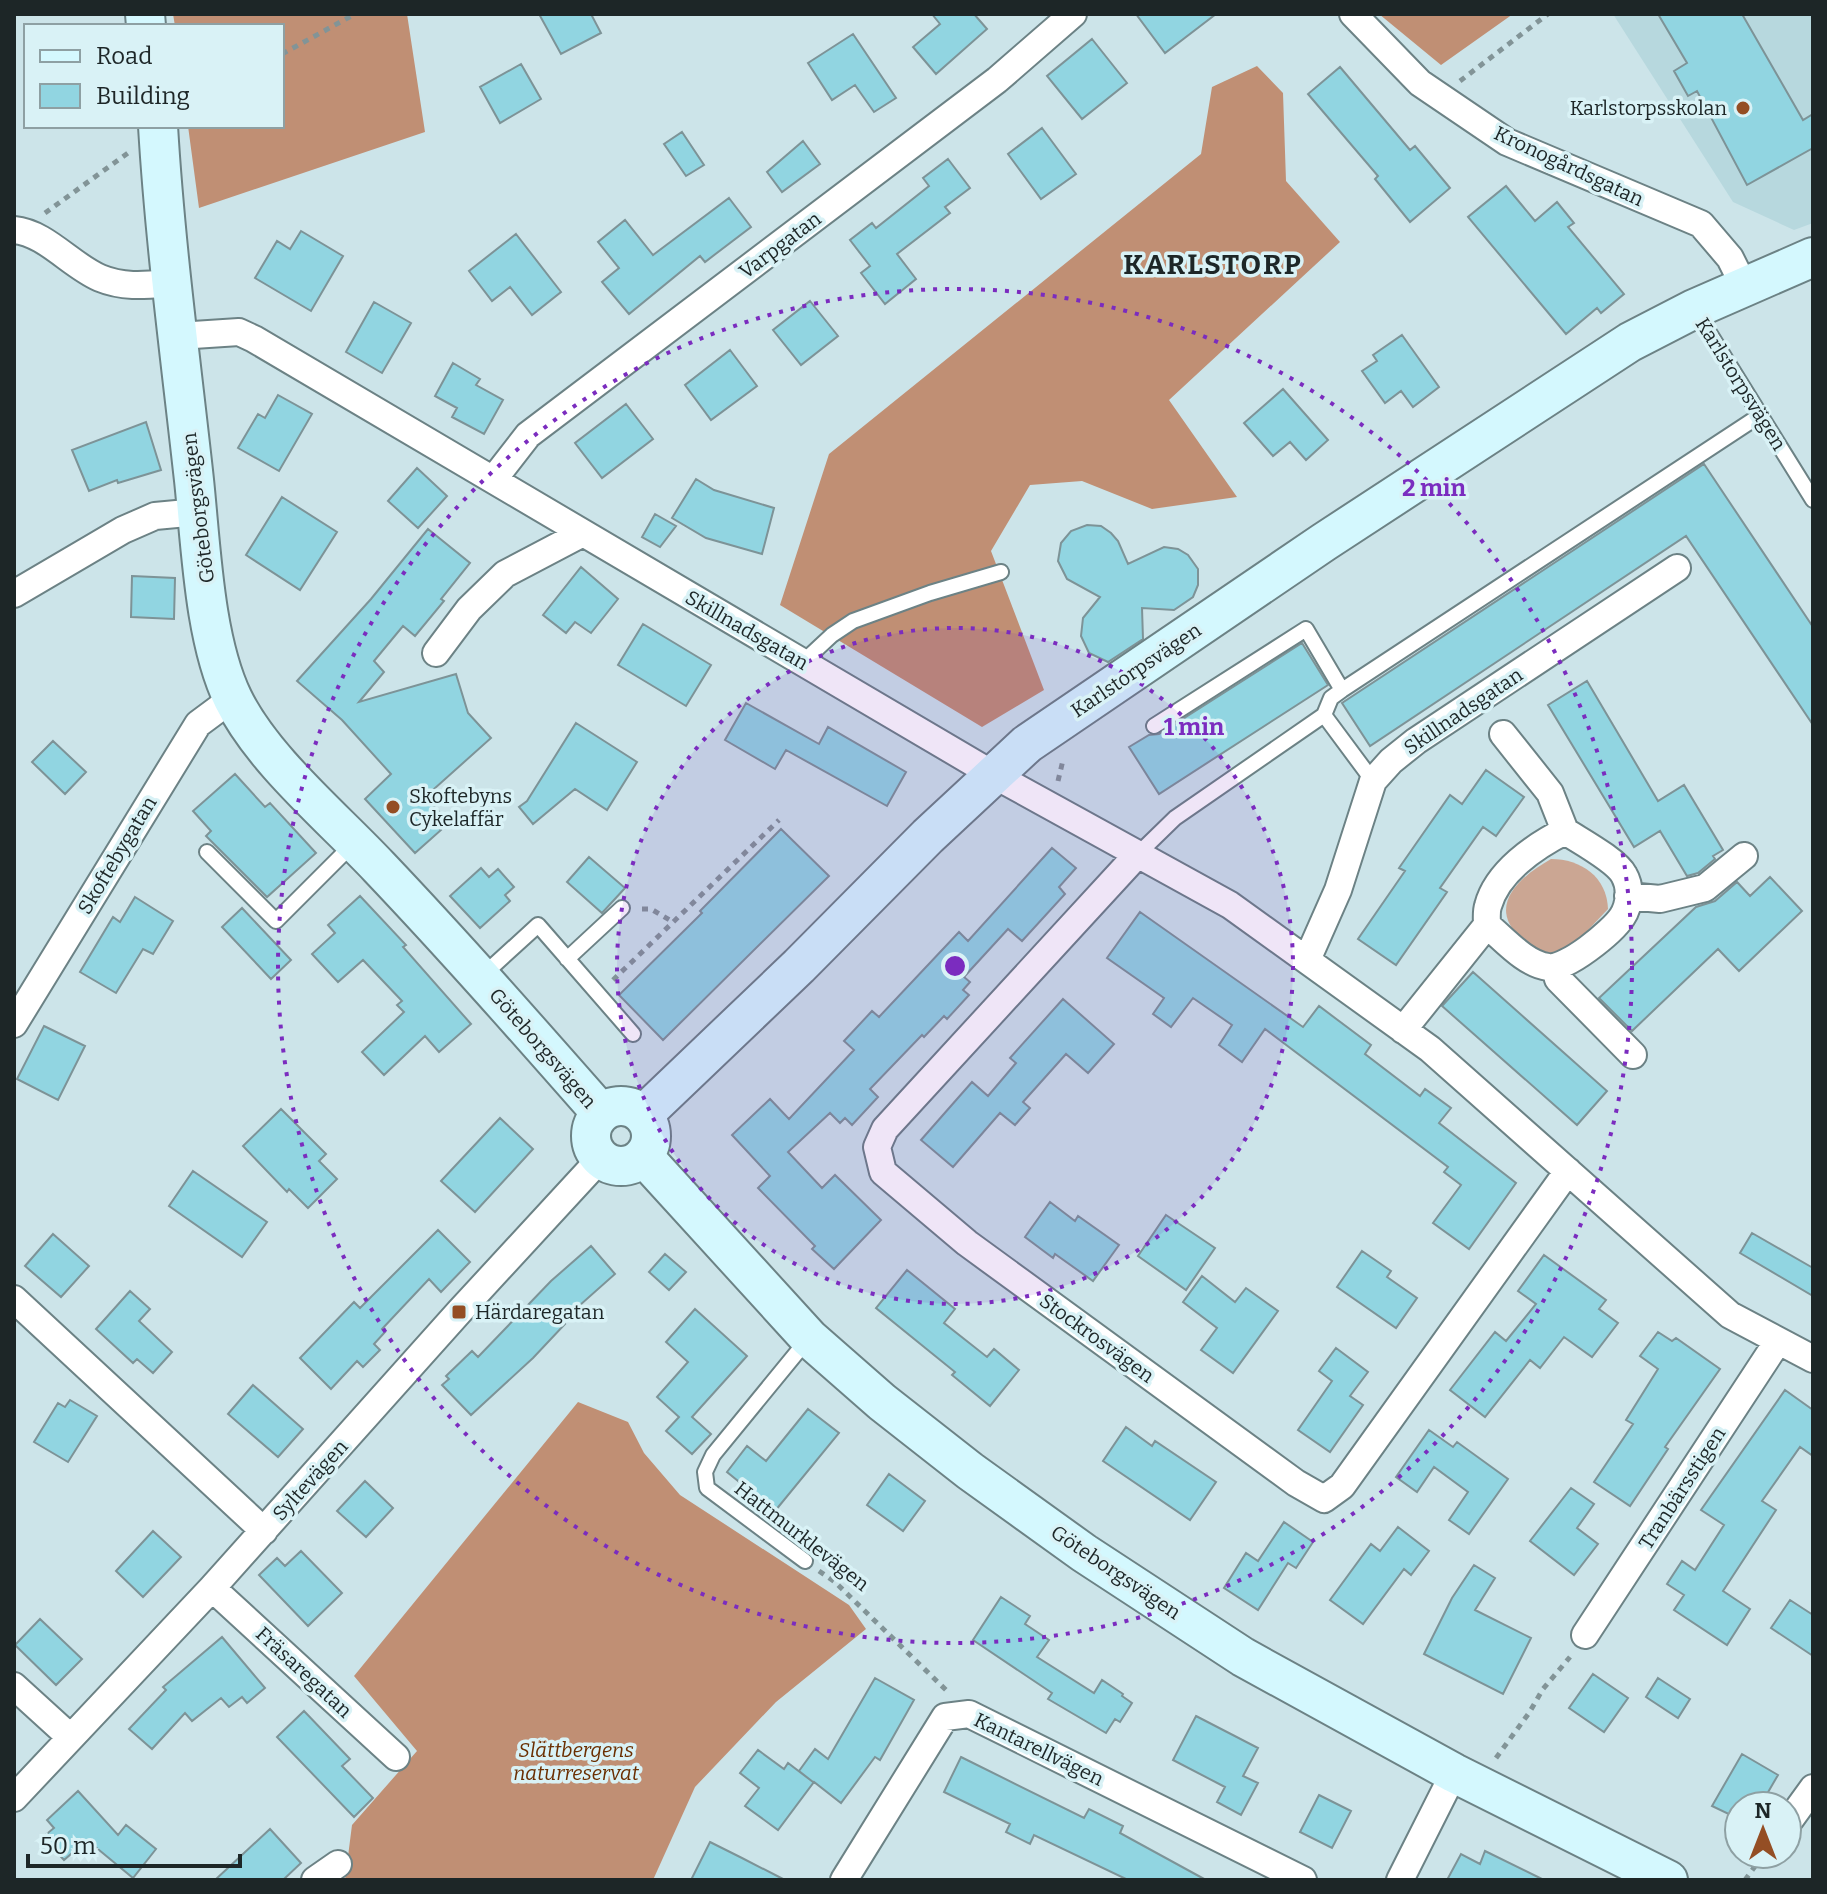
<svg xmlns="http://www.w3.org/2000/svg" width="1827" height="1894" viewBox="0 0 1827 1894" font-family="Bitter,serif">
<rect width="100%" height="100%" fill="#cce4e9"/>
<path fill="#b7d8de" d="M1613,14H1813V223L1794,230L1733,202Z"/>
<path fill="#cba693" d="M1551,859C1581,859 1607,877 1608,909L1573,946L1553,957C1538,953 1531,947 1520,937C1486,905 1521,876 1551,859Z"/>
<path fill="#c08f74" d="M173,14H407L425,132L199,208L188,126H282V26H175Z
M1379,14H1513L1441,65Z
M1257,66L1283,93L1286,181L1340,242L1169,400L1237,497L1152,509L1082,481L1030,485L991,551L1044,690L982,727L780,605L829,454L1201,154L1212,87Z
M578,1402L628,1422L644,1453L680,1495L849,1605L866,1629L776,1702L695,1787L653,1880H345L352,1825L417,1751L354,1676Z"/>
<path fill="#91d5e1" stroke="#7d9397" stroke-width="2" d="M539,14H591L601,33L561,54Z
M932,14H974L987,29L936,74L913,47L940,24Z
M1136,14H1216L1165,53Z
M1658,14H1742L1803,120L1813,114V148L1747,185L1697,91L1688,96L1674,71L1687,63Z
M853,34L896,98L874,112L855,85L832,100L808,63Z
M1092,39L1127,83L1082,119L1047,76Z
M521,64L541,99L500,123L480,87Z
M1340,67L1410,150L1415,146L1450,188L1410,222L1375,179L1378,176L1308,94Z
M1042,128L1076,174L1041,199L1008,154Z
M682,132L704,165L686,176L664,144Z
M803,141L820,164L782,192L767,172Z
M948,159L970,188L945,207L950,213L897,254L916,279L885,304L861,273L870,266L850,240L872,223L876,228L929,186L923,178Z
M1506,186L1535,221L1557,202L1574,223L1568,227L1624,294L1601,313L1597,308L1566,334L1468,217Z
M729,198L751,227L705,262L700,256L629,314L602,282L619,268L598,242L625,220L653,255Z
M301,231L343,256L311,311L255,278L277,241L290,249Z
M516,234L561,292L532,315L510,287L492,301L469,271Z
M810,301L838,336L801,365L773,330Z
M374,302L411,323L382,373L346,352Z
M1402,335L1439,387L1413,407L1401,391L1385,403L1362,371L1377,361L1373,355Z
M730,350L757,386L711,420L685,385Z
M453,363L480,379L476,385L503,400L484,434L452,417L457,408L435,396Z
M1283,389L1328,440L1306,460L1290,442L1273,456L1244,423Z
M278,395L312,414L279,471L238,448L258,414L265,418Z
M626,404L653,439L602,478L575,443Z
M146,422L161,470L118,483L117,480L89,491L72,450Z
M1704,464L1813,627V725L1686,536L1370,746L1342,703Z
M417,468L447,496L418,528L388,501Z
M696,479L714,490L774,508L762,554L706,538L672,518Z
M282,497L337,532L300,590L246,555Z
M655,514L676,526L660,547L642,537Z
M1087,525L1101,526L1111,533L1118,541L1128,564L1164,547L1178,549L1188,555L1198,569V585L1193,597L1174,610L1142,608L1143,639L1108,662L1089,653L1081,636L1083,618L1100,597L1067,579L1058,561L1061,543L1071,531Z
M428,529L470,563L441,599L444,601L415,636L403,626L374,661L384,672L359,702L456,674L468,713L491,738L425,797L442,815L434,822L441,830L415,853L365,799L391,774L342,720L297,681L371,599Z
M581,567L618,599L591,633L575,622L566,633L543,615Z
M132,576L175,578L174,619L131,617Z
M643,624L711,665L686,706L618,665Z
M1302,643L1328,685L1159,794L1129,747L1149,735L1159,734Z
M1587,681L1658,801L1684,785L1723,850L1713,856L1715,859L1698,873L1687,876L1660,831L1634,847L1548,705Z
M746,703L819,744L828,727L906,772L887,806L786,750L775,769L725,740Z
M576,723L637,762L607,810L575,789L533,824L519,807L527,801Z
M53,741L86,772L65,794L32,762Z
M1486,770L1524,797L1496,836L1483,827L1440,888L1447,892L1396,965L1358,939L1405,871L1399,868L1450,795L1462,804Z
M235,774L265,807L270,803L316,853L267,897L206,836L211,831L193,811Z
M781,829L829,876L663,1040L619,995L702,913L700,911Z
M1052,848L1076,868L1059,887L1065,894L1022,941L1008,929L964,977L970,982L963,990L969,995L947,1019L944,1016L924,1037L922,1035L870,1089L878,1097L852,1125L845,1118L840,1123L830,1113L788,1152L822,1188L835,1175L881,1220L834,1269L812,1249L815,1246L758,1188L770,1176L732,1135L770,1099L789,1119L854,1050L844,1041L872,1011L879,1017L959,932L968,941Z
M589,857L625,888L602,913L567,882Z
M481,868L489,877L498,869L514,887L505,895L510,901L480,928L450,896Z
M1770,877L1802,911L1739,971L1718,949L1632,1031L1599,998L1696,907L1715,901L1737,882L1750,896Z
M360,896L406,945L403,947L471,1024L439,1052L425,1036L384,1075L362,1052L404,1012L397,1005L402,1001L363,960L338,982L312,954L335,933L328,925Z
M135,897L173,921L153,954L143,949L116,993L80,972L113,917L120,922Z
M242,908L291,960L271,979L222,927Z
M1140,912L1303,1027L1319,1006L1371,1045L1365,1054L1420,1096L1425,1089L1451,1108L1439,1123L1516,1183L1469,1249L1433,1223L1461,1185L1444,1172L1448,1167L1265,1029L1242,1062L1219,1045L1232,1025L1193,998L1171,1027L1153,1014L1164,998L1107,958Z
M1473,972L1607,1091L1577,1125L1442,1006Z
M1063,999L1114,1044L1088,1073L1066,1054L1023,1102L1030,1108L1015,1125L1000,1113L953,1167L921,1140L972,1082L988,1096L1016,1063L1010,1058Z
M44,1026L85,1046L58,1100L17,1079Z
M281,1109L326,1154L319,1161L337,1179L308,1208L289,1189L287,1192L243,1146Z
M500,1118L533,1149L475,1212L441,1181Z
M193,1171L267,1222L242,1257L169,1206Z
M1050,1202L1075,1221L1078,1216L1119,1245L1093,1281L1055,1254L1053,1258L1025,1237Z
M1166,1215L1215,1248L1186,1290L1138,1256Z
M438,1230L470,1262L441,1292L429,1279L382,1329L385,1332L374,1344L380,1350L363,1367L357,1361L331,1389L300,1358L354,1302L360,1308Z
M1752,1233L1813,1268V1296L1740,1253Z
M53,1234L89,1266L61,1297L25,1266Z
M591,1246L615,1274L562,1321L565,1324L533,1358L471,1415L442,1385L449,1379L446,1376L472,1351L478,1357L551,1281Z
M1362,1251L1391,1271L1387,1277L1417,1298L1396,1328L1337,1287Z
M665,1254L686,1272L669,1290L649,1272Z
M1544,1255L1606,1300L1599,1309L1618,1323L1592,1357L1564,1337L1540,1368L1530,1360L1485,1417L1450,1390L1495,1332L1506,1341L1536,1304L1518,1291Z
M907,1270L955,1309L944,1323L987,1357L994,1349L1019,1370L990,1406L952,1375L955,1372L876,1308Z
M1202,1276L1235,1302L1246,1288L1278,1311L1233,1373L1201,1350L1217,1328L1183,1302Z
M130,1291L150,1309L139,1321L172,1352L153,1373L137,1359L133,1363L96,1329Z
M695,1309L747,1356L692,1417L711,1434L692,1454L666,1431L679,1417L657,1397L688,1362L666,1342Z
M1658,1332L1672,1341L1676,1338L1720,1369L1665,1447L1668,1449L1630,1506L1594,1482L1633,1424L1626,1420L1658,1369L1640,1356Z
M1336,1348L1368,1372L1350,1396L1363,1405L1330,1452L1298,1430L1332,1381L1319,1371Z
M253,1385L303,1429L278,1457L228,1414Z
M1785,1390L1813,1410V1456L1800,1447L1762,1501L1776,1510L1723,1591L1750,1609L1727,1645L1674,1610L1684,1595L1667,1584L1682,1561L1695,1570L1724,1525L1701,1510Z
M70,1400L97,1416L68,1462L34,1442L58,1403L65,1407Z
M808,1409L839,1433L775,1511L727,1472L747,1446L766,1461Z
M1126,1427L1152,1446L1155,1441L1216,1482L1190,1520L1103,1461Z
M1429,1430L1453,1447L1457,1442L1508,1479L1469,1534L1449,1520L1468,1492L1434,1467L1417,1492L1396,1477Z
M889,1474L925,1501L903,1531L867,1505Z
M365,1481L393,1508L366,1537L337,1511Z
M1571,1488L1594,1504L1577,1528L1598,1544L1574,1575L1530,1541Z
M1284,1522L1313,1542L1296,1568L1288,1563L1258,1610L1224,1588L1246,1553L1258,1561Z
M1398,1527L1429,1551L1411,1575L1404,1569L1363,1624L1330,1600L1371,1544L1380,1551Z
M153,1531L181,1557L143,1597L116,1571Z
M301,1551L342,1593L308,1626L259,1575L277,1558L285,1566Z
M1474,1565L1495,1578L1475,1610L1531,1638L1503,1694L1424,1654L1452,1598Z
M1001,1597L1030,1616L1025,1624L1049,1640L1037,1657L1094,1693L1102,1680L1123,1694L1122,1696L1132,1703L1120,1722L1115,1719L1106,1733L1048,1699L1052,1693L973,1640Z
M1790,1600L1813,1615V1656L1771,1628Z
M40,1619L82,1659L56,1685L15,1645Z
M222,1637L265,1688L247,1703L242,1697L229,1707L221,1698L192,1721L185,1713L152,1749L129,1729L166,1690L163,1687Z
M1593,1674L1628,1698L1604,1732L1569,1708Z
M875,1678L914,1700L880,1760L875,1757L841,1803L814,1782L778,1830L745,1806L759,1788L740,1773L758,1750L784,1769L788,1763L813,1782L799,1771L815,1749L828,1759Z
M1658,1678L1690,1699L1678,1718L1646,1697Z
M304,1711L350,1759L342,1766L373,1798L354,1817L277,1737Z
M1196,1716L1258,1748L1243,1776L1258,1783L1241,1815L1217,1802L1225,1787L1173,1760Z
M1742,1754L1778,1775L1760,1806H1739V1819L1712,1806Z
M961,1757L1084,1818L1089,1809L1123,1826L1120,1833L1206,1880H1128L1034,1835L1030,1844L1006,1832L1010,1824L944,1792Z
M78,1791L118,1835L126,1825L156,1849L133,1878L87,1840L64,1860L43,1837L54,1828L47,1820Z
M1319,1795L1351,1811L1332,1848L1300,1832Z
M270,1829L301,1863L283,1880H215Z
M710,1842L742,1858L785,1880H691Z
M1485,1851L1544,1880H1447L1461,1854L1480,1864Z"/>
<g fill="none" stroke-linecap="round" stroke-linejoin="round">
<defs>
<path id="lane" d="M1695,310L1813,500
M803,662L832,635L853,621L930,593L1001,572
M1324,715L1373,781
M1154,726L1306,629L1342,690
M207,852L276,921L355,842
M1137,855L1175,818L1324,715L1331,698L1342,690L1759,416
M567,959L622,908
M481,977L538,925L633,1034
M805,1561L707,1488L705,1472L713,1455L808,1339"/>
<path id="street" d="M1353,14L1420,83L1507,142L1701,224L1730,258L1744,286
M14,230C46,233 70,265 100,278C124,288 147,285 173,283
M178,336L239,332L254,339L994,775L1230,905L1430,1049L1730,1315L1813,1359
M493,480L528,435L997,80L1073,14
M14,594L123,530L155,516L198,512
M436,653L469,609L505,574L583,533
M1503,734L1550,793L1565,831
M1137,855L885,1129L877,1147L883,1172L967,1243L1296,1483L1324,1499L1342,1486L1568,1171
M1628,896L1660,899L1705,888L1744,856
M1307,960L1338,890L1373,781L1391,761L1416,741L1677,568
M1555,967L1558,979L1633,1055
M14,1024L198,724L233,698
M1403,1030L1487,925C1487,920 1486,912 1488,906C1497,872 1535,846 1565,831C1580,841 1616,860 1624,875C1631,887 1630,905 1622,917C1612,932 1566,970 1548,967C1525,964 1504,939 1487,925
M14,1299L264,1531
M212,1588L396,1757
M1585,1635L1778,1341
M14,1686L70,1737
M14,1798L212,1588L459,1312L601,1158
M1787,1824L1813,1788
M315,1880L338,1864
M844,1880L945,1717L969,1714L1303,1880
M1400,1880L1454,1773"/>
<path id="secondary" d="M145,14L146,26
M158,126C165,244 181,362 194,480C201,546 204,639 233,699C263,760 332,817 379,867C455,947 528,1030 601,1113
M591 1136a30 30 0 1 1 60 0a30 30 0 1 1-60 0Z
M643,1115L799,966L928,836L1027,744L1324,542L1630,342L1694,309L1813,257
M643,1156L809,1338L882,1402L970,1471L1084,1553L1243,1657L1454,1773L1668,1880"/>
</defs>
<use href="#lane" stroke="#6c8285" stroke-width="18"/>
<use href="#street" stroke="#6c8285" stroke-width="30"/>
<use href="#secondary" stroke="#6c8285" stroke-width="42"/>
<path stroke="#829497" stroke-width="5" stroke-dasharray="6 6" stroke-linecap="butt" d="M282,54L355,14
M1460,81L1548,14
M45,213L128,153
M1058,781L1063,760
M642,909H651L673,922
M613,980L779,820
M819,1571L835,1582L946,1690
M1496,1758L1529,1713L1543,1689L1570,1657
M1745,1880L1764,1854"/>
<use href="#lane" stroke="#fff" stroke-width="14"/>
<use href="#street" stroke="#fff" stroke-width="26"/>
<use href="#secondary" stroke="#d4f8fe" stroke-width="38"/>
</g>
<circle cx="955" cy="966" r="338" fill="#7b2cbf" fill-opacity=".12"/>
<g fill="none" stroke="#7b2cbf" stroke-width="4" stroke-dasharray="4 8">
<circle cx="955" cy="966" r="338"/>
<circle cx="955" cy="966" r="677"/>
</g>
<g fill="#944e24" stroke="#d9f2f6" stroke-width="3">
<circle cx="1743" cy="108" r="8"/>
<circle cx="393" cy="807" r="8"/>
<rect x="451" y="1304" width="16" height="16" rx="4"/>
</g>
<g text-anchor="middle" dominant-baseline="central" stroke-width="7" stroke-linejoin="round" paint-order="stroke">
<g font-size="20" fill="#1d2627" stroke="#d9f2f6" text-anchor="start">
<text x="1727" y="108" text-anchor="end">Karlstorpsskolan</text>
<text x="409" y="796">Skoftebyns<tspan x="409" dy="23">Cykelaffär</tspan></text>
<text x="475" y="1312">Härdaregatan</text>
</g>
<g font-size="20" fill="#1d2627" stroke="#d9f2f6">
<text transform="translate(1569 166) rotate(25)">Kronogårdsgatan</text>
<text transform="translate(780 245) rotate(-37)">Varpgatan</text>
<text transform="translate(1741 384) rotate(58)">Karlstorpsvägen</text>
<text transform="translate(198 508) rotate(-97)">Göteborgsvägen</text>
<text transform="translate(747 630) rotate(30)">Skillnadsgatan</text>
<text transform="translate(1136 670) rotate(-34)">Karlstorpsvägen</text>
<text transform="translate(1463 711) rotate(-34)">Skillnadsgatan</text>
<text transform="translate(117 855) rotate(-59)">Skoftebygatan</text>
<text transform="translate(543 1048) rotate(49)">Göteborgsvägen</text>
<text transform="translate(1097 1338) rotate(36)">Stockrosvägen</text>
<text transform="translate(310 1480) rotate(-48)">Syltevägen</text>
<text transform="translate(1682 1488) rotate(-57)">Tranbärsstigen</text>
<text transform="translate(802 1536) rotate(38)">Hattmurklevägen</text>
<text transform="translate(1116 1572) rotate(34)">Göteborgsvägen</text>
<text transform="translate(304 1672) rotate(43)">Fräsaregatan</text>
<text transform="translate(1039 1749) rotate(26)">Kantarellvägen</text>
</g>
<g font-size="20" font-style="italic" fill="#6a2e00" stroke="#d9f2f6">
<text x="576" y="1750">Slättbergens<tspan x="576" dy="23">naturreservat</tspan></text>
</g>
<g font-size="28" font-weight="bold" letter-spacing="2" fill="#1d2627" stroke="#d9f2f6">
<text x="1213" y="264">KARLSTORP</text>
</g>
</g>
<circle cx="955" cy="966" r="12" fill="#7b2cbf" stroke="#d9f2f6" stroke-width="4"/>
<g font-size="24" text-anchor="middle" font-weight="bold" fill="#7b2cbf" stroke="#d9f2f6" stroke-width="7" stroke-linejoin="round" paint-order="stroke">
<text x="1434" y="496">2 min</text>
<text x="1194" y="735">1 min</text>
</g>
<rect width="1827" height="1894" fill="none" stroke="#1d2627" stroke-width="32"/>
<rect x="24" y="24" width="260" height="104" fill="#d9f2f6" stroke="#8ea0a3" stroke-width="2"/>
<rect x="40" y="50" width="40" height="12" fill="#d4f8fe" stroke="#8ea0a3" stroke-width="2"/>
<text x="96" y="64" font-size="24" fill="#1d2627">Road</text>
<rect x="40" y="84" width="40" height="24" fill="#91d5e1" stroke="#8ea0a3" stroke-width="2"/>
<text x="96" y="104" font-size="24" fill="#1d2627">Building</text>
<g transform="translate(1763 1830)"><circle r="38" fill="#d9f2f6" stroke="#8ea0a3" stroke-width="2"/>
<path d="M0-6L14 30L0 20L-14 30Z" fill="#944e24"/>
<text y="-12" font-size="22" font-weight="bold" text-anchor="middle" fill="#1d2627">N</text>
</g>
<path d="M28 1854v12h212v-12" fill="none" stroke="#1d2627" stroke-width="4"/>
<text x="40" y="1854" font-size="24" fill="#1d2627" stroke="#d9f2f6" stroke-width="6" paint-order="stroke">50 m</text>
</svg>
